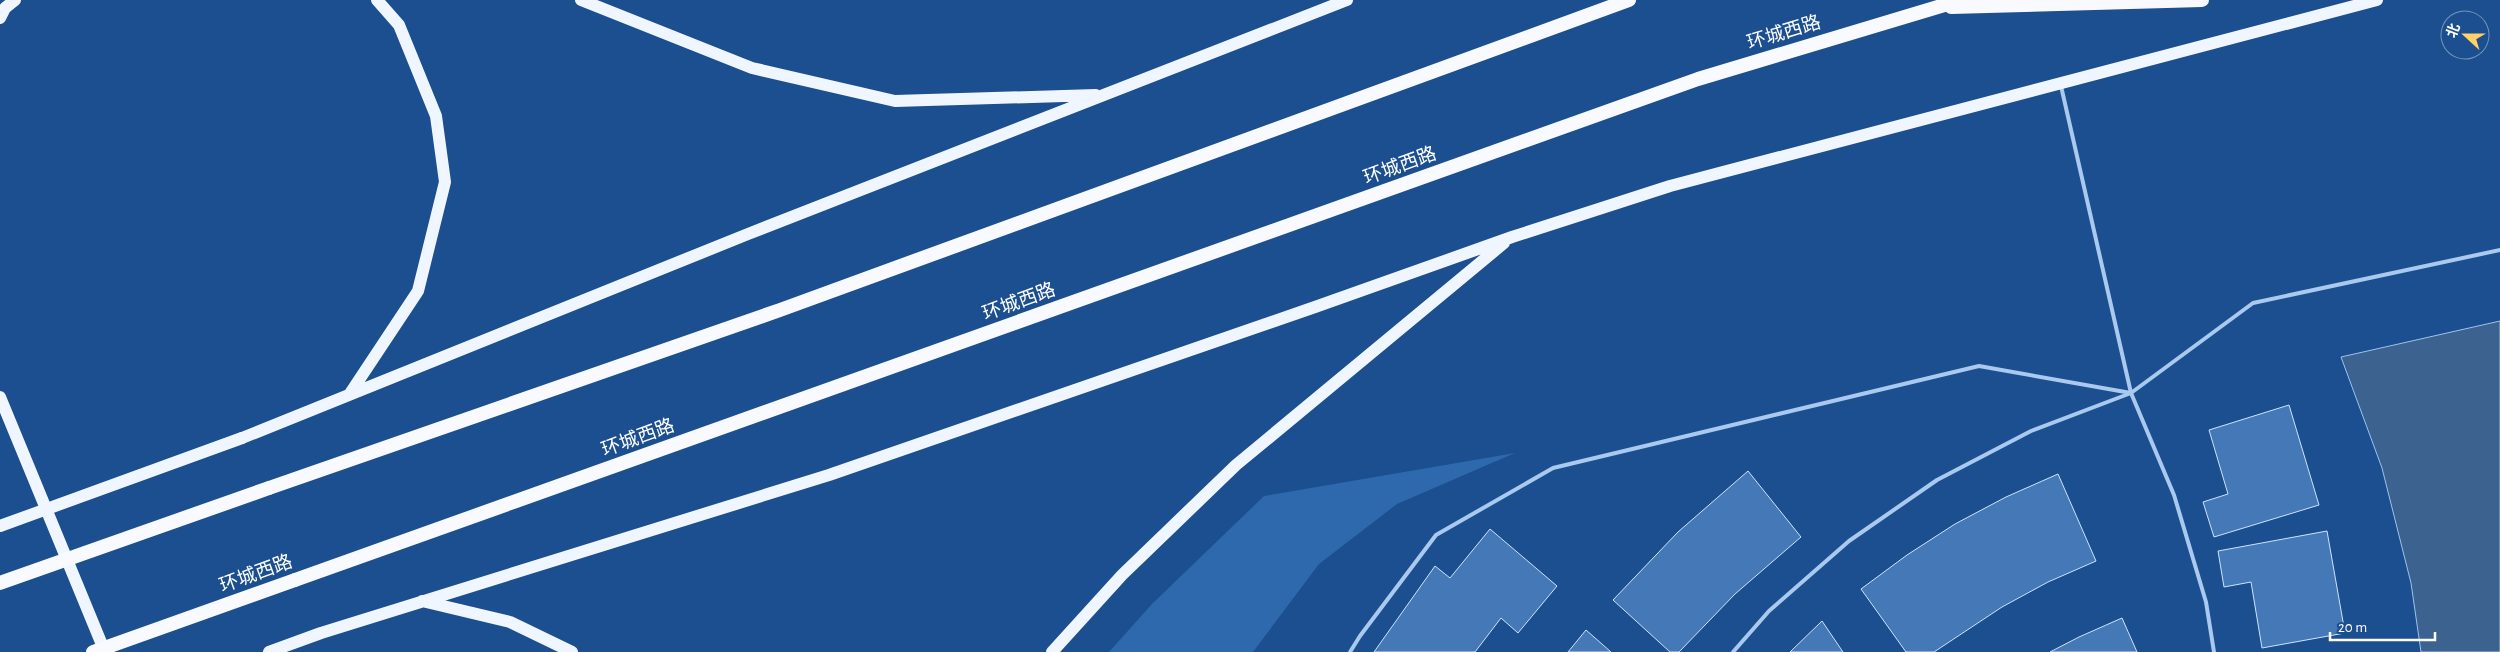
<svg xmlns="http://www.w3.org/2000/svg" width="2500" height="652" viewBox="0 0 2500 652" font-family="'Alegreya Sans','Noto Sans SC',sans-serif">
<rect width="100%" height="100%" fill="#1b4f8f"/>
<path fill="#2e69ad" d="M1515,453L1397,504L1319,564L1253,652H1109L1152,604L1264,496Z"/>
<path fill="#3c6290" stroke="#9cc4f0" d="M2500,321V652H2421L2411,583L2382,468L2341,357Z"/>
<path fill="#4478b7" stroke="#cfe3fa" d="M2289,405L2319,505L2214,537L2203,502L2228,494L2209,430Z
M1748,471L1801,537L1735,594L1679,652H1670L1613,600L1678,532Z
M2058,474L2096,561L2048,582L2002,607L1934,652H1906L1861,589L1907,555L1955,524L2006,497Z
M1490,529L1557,586L1518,633L1501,618L1475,652H1374L1435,566L1450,578Z
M2327,531L2345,633L2262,648L2251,582L2224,587L2218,551Z
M2122,618L2137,652H2050L2079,637Z
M1822,621L1843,652H1790Z
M1586,630L1611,652H1568Z"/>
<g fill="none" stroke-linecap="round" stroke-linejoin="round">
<path stroke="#a9c9ee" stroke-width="4" d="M2061,86L2131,393L2174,495L2206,602L2214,652
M1350,652L1360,636L1436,535L1553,468L1979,366L2131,393
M1733,652L1769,611L1849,541L1937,480L2031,431L2131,393L2253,303L2500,250"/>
<path stroke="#f0f6ff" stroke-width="12" d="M581,0L752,68L895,101L1096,95
M0,18L5,8L15,0
M349,395L418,291L445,182L436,116L399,25L377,0
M0,397L105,652
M242,438L748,234L1347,0
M422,601L510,622L572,652
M269,652L321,633L829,475L1315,307L1512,237L1670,186L2377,0
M1052,652L1122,575L1236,465L1504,243"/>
<path stroke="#f8faff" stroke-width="14" d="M1951,7L2202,0
M269,488L780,310L1629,0
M295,580L1698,79L1961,0"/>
<path stroke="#f0f6ff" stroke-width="12" d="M0,526L242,438"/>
<path stroke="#f8faff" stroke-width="14" d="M0,583L269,488
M93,652L295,580"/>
</g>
<g text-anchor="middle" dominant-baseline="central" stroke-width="4.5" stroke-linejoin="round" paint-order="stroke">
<g font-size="19" fill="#fff" stroke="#1b4f8f">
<text transform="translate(1784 33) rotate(-17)">环城西路</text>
<text transform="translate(1400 166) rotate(-20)">环城西路</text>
<text transform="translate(1019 302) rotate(-20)">环城西路</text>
<text transform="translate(638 438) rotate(-20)">环城西路</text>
<text transform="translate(256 574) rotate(-20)">环城西路</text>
</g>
</g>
<g transform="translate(2465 35) rotate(291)"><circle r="24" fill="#1b4f8f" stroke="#7695bc"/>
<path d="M0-4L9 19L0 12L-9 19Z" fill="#ffd166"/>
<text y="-8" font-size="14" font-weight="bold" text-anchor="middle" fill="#ffffff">北</text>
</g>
<path d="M2330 632v8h105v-8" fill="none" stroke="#ffffff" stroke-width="2.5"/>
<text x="2338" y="632" font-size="15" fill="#ffffff" stroke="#1b4f8f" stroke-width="4" paint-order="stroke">20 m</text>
</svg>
